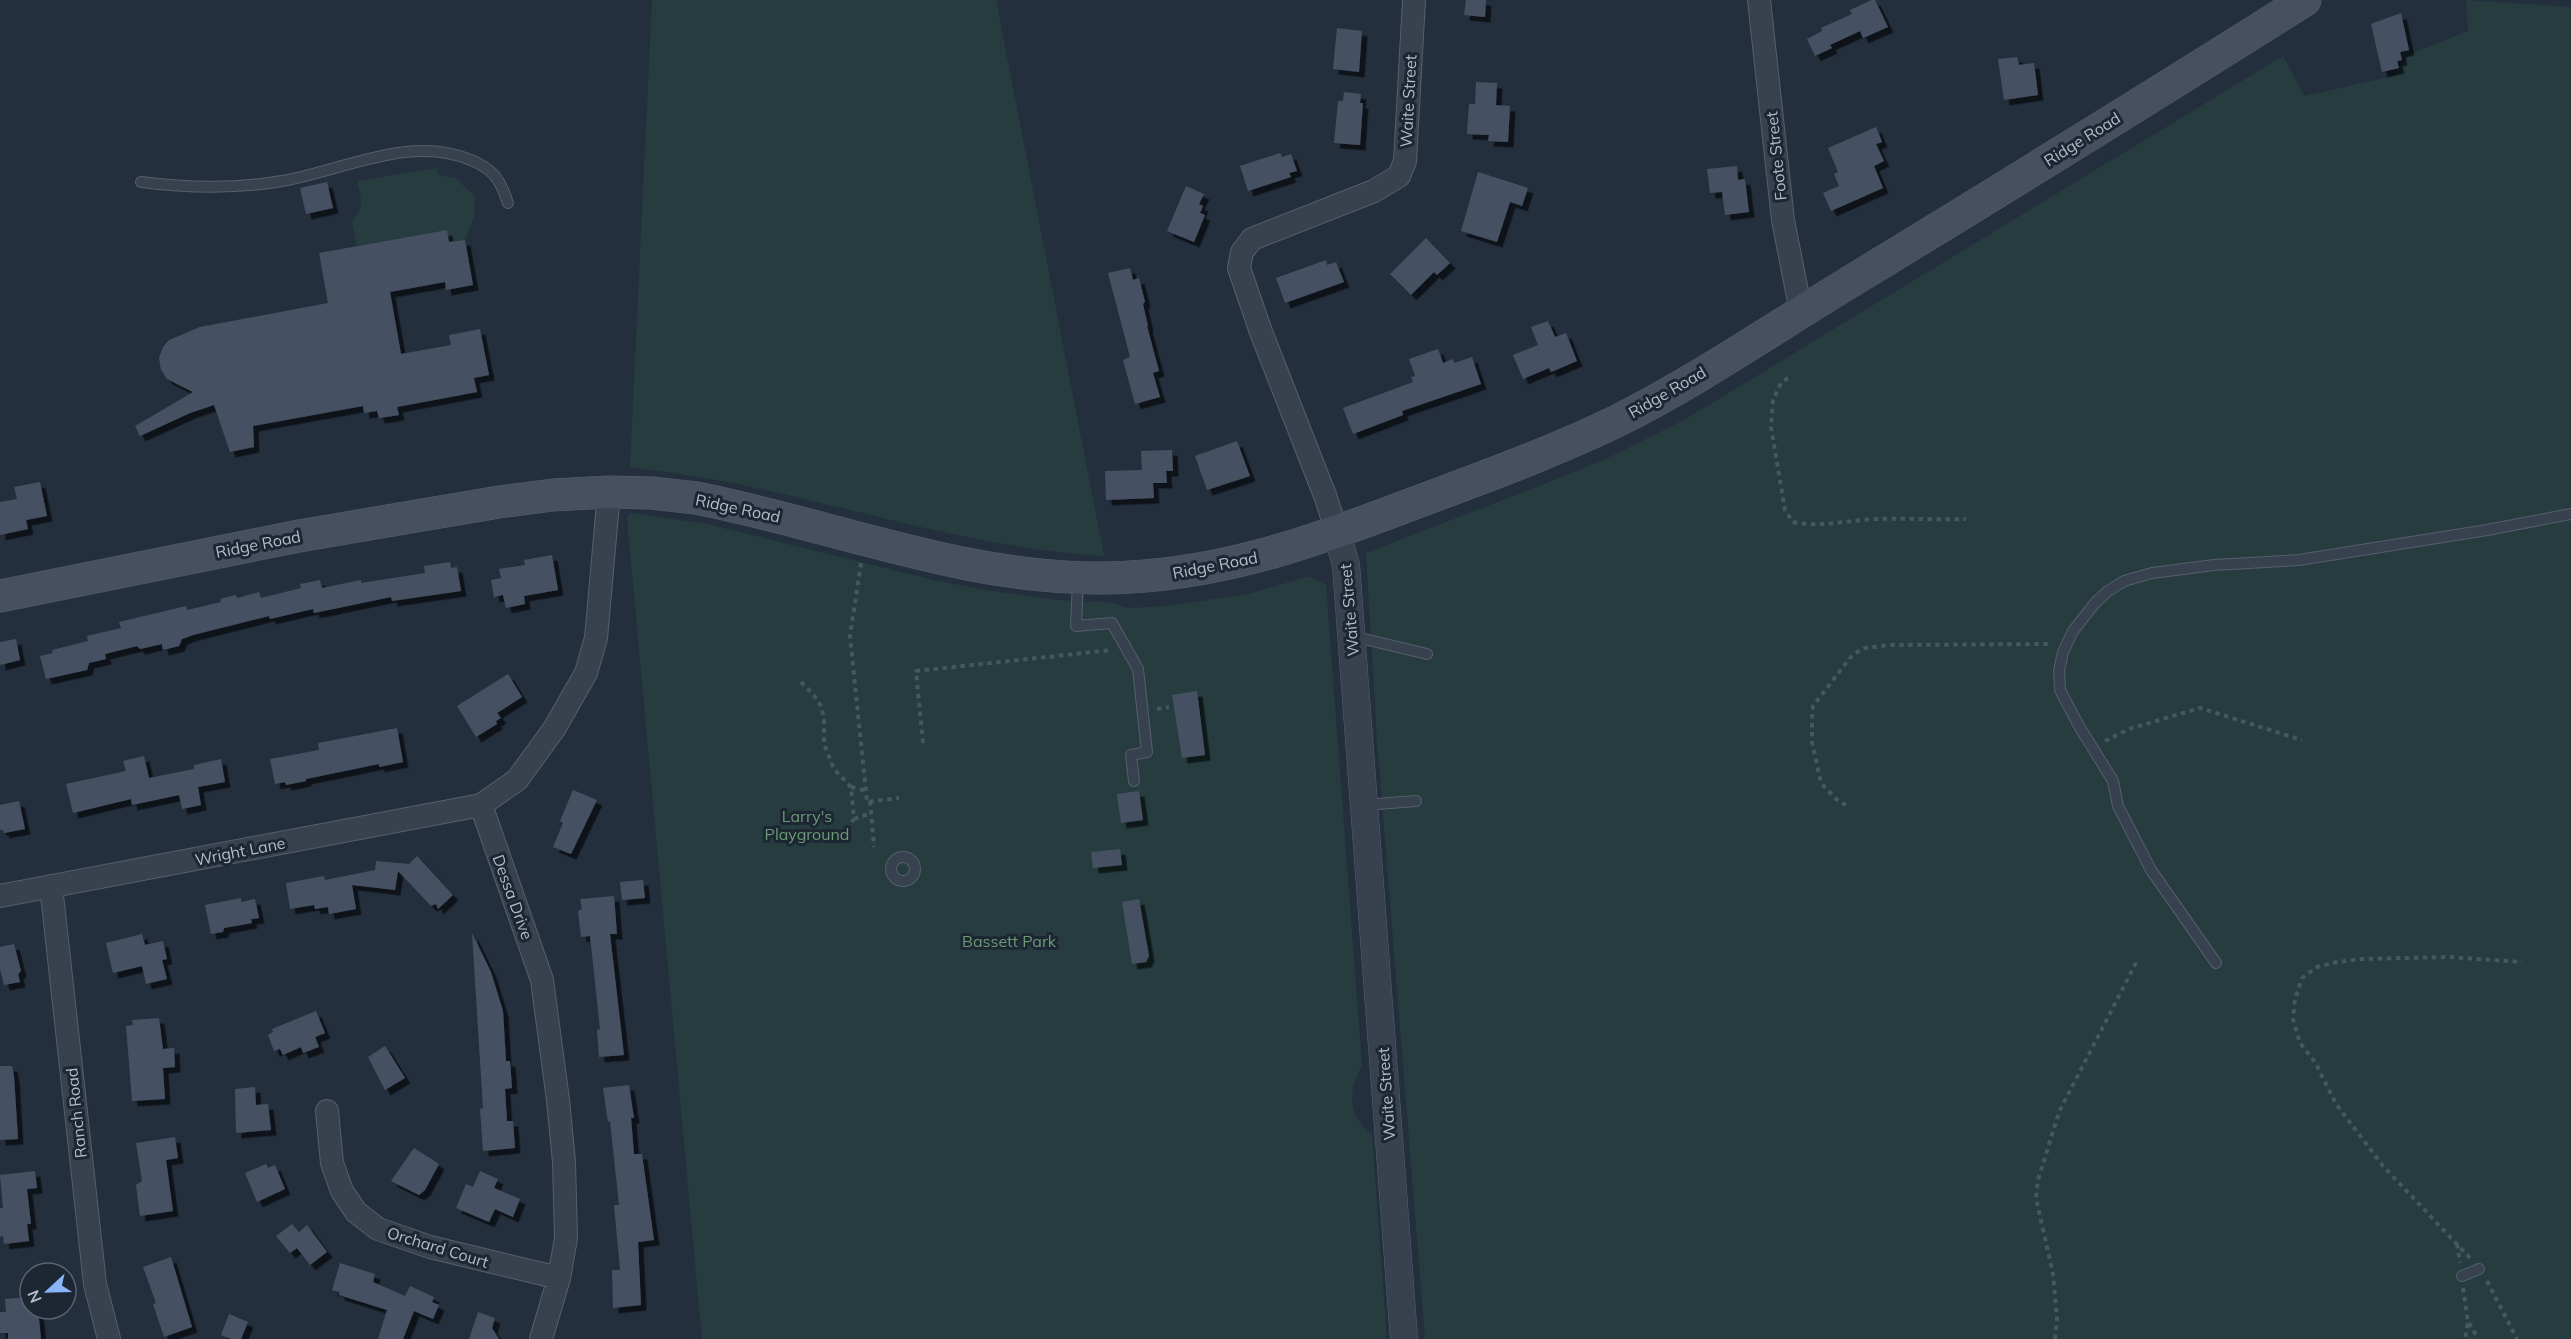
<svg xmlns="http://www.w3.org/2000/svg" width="2571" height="1339" viewBox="0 0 2571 1339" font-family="Mulish,sans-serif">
<defs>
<filter id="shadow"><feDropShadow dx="5.5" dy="5.5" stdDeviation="0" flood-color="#0009"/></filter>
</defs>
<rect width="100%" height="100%" fill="#242f3e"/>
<path fill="#263c3f" d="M652,0H996L1104,556C983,549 869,512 752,487C712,478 671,473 630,467Z
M2466,0L2571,7V1339H1425L1377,740L1366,553L1565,476L1614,455L1684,420L2283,56L2304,96L2394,76L2410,54L2468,31Z
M437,168L438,175L455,178L475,196L474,217L465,240L449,242L447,230L357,246L352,221C366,206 361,199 357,181Z
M630,513L707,524L933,580L986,590L1057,600L1107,602L1129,608L1169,606L1252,593L1309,576L1326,585L1362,1066C1347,1091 1348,1116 1372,1135L1387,1339H702L627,518Z"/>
<path fill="#455162" filter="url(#shadow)" d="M1466,0H1486L1485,17L1464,15Z
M1872,0H1875L1888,27L1863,38L1860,31L1830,45L1832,48L1815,56L1807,39L1822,31L1821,28L1852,14L1850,10Z
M2401,13L2409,50L2400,52L2402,60L2397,61L2399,68L2382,72L2371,24Z
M1337,28L1362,31L1359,72L1333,69Z
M2017,57L2019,65L2034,63L2038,95L2004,100L1998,59Z
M1476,82L1497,83L1496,105L1510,106L1508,142L1488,141L1489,135L1467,134L1469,104H1475Z
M1344,92L1361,94L1360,103H1363L1360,145L1334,143L1338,101H1343Z
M1876,127L1882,142L1876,144L1884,161L1874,166L1883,188L1831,211L1823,193L1839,186L1834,174L1838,172L1828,148Z
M1280,153L1282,157L1291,154L1297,171L1289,173L1291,177L1248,191L1240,166Z
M1737,166L1738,180L1745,179L1749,212L1725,215L1722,192L1710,193L1707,169Z
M1478,172L1528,188L1522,206L1510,202L1497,242L1461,231Z
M327,182L333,208L306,214L300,188Z
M1186,186L1204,194L1199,204L1203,206L1200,213L1205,215L1194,242L1167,231Z
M447,230L449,242L465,240L473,285L446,290L445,282L390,292L401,354L451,345L449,335L480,329L489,375L474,378L477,392L397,407L399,415L379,418L377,411L364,413L363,406L253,426L254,447L230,452L214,405L190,413L140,436L135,426L193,392L167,379L161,370L159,358L163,347L169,340L200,327L328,303L319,253Z
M1426,238L1450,263L1437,275L1434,272L1411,295L1390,274Z
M1326,260L1327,265L1336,262L1344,282L1285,303L1276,278Z
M1130,268L1133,280L1139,278L1145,302L1143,304L1148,326H1147L1159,371L1153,373L1160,397L1135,404L1123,360L1130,357L1108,273Z
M1548,321L1555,337L1566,333L1577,361L1551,372L1549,368L1523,379L1513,355L1538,345L1531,327Z
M1438,349L1443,363L1453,359L1454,363L1472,357L1481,384L1402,411L1403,415L1353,434L1343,408L1413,382L1411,377L1415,376L1409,359Z
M1237,441L1250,476L1207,490L1195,456Z
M1172,450L1173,471H1166L1167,483H1153L1154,498L1106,500L1105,471L1142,470L1141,451Z
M40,482L47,516L26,520L28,529L0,535V502L17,499L14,487Z
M552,555L558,590L524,596L525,604L506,608L503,595L494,597L491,580L501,578L499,569L525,565L524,560Z
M450,562L451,568L457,567L461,591L392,601L391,597L314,613L313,609L270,619L269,616L193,635L182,639L179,646L163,650L162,644L140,649L137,646L105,654L106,659L89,663L87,670L46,679L40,656L53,653L52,650L88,641L87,636L121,628L119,622L186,606L187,610L221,602L220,599L235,595L238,598L259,592L261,598L301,588L300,584L320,580L322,588L361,580V583L425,573L424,566Z
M16,639L20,660L0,665V642Z
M508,674L522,697L497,713L501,718L496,721L497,724L476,737L457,706Z
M1197,691L1205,755L1182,758L1172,695Z
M397,728L403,762L379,767V764L306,779V781L286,785L285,782L275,784L270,759L319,750L318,743Z
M144,756L149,778L194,769V765L221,759L225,782L198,787L201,805L182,809L179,795L132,805L131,799L73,813L66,784L126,771L123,761Z
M573,790L597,800L571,854L553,847L563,823L560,821Z
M1139,791L1143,820L1121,823L1117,794Z
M19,801L25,829L4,833L3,830H0V805Z
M1120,849L1122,865L1093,868L1091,852Z
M417,856L453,895L438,909L436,904L431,906L398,871L395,890L352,885L356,909L329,914L328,907L315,909L314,905L290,909L286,883L324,876L325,880L375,870L376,861L409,864Z
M643,880L645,898L622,900L620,882Z
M614,896L617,934H610L624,1055L599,1057L597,1030L600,1029L590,936L581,937L578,911L582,909L580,899Z
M241,898V902L255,899L259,918L251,919L252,923L224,928L223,932L211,934L205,905Z
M1139,899L1149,956L1146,962L1132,964L1122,902Z
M472,933L491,972L503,1011L506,1061H510L512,1088L505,1089L507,1121H513L515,1148L483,1151L480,1109L483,1108Z
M142,934L145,945L163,941L167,959L162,960L167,979L146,984L142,966L113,973L106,943Z
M14,944L21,971L18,974L20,982L4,985L0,969V947Z
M316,1011L325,1033L315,1037L319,1047L303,1053L301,1047L283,1055L280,1049L274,1051L268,1035L273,1032L272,1029Z
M159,1018L163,1049L174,1048L175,1067L163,1068L165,1099L132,1101L126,1026L133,1025L132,1020Z
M385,1046L405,1078L385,1090L368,1057Z
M0,1066H12L14,1076L18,1139L0,1140Z
M629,1085L634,1118H631L634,1154H642L654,1240L638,1242L641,1305L613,1308L612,1270H620L614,1205H619L610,1121L608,1122L603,1088Z
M255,1087L256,1105L268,1104L271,1130L236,1133L235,1089Z
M175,1137L178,1158L166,1160L173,1211L140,1216L136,1185L142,1181L136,1143Z
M414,1148L439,1164L425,1190L419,1195L391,1181Z
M266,1164L268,1168L275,1165L285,1189L257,1202L245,1173Z
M35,1171L37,1188L27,1189L31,1224H27L29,1241L4,1244L3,1236L0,1237V1208H3L0,1175Z
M480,1171L498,1179L494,1188L520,1199L513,1217L495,1209L489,1222L456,1208L466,1184L473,1187Z
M292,1224L299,1232L307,1225L327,1252L310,1265L297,1248L290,1253L276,1236Z
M171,1257L192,1327L164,1337L153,1304L156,1303L143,1267Z
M340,1263L375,1274L373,1282L405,1296L410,1286L434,1297L432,1302L439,1305L433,1319L414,1311L403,1339H378L387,1310L339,1295V1292L332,1290Z
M30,1297V1309H38L41,1339H8V1333H0V1312H6L5,1299Z
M478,1312L495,1318L492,1328L499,1339H469Z
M229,1314L248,1322L241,1339H231L221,1335Z"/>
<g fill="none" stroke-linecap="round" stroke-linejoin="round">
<defs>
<path id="service" d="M141,182C188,188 236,189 282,181C342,171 410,134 471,160C481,164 493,171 499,182C503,188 505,196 508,203
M1078,581L1076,626L1112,623L1138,669L1147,752L1131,755L1134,781
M1352,636L1427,654
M1365,805L1416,801
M891 869a12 12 0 1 1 24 0a12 12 0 1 1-24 0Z
M2216,963L2151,870L2118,806L2113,781L2079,726L2060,690L2059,671L2063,652L2073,631L2095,603L2108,591L2124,581L2152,573L2214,565L2299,560L2487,530L2571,514
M2462,1276L2479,1269"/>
<path id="minor" d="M1759,0L1783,220L1801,312
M1337,533L1326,498L1261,332L1239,268L1242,252L1252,239L1374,191L1399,176L1405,161L1414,0
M51,886L95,1284L109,1339
M0,896L481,805
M327,1111L332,1163L342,1191L356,1212L378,1229L430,1247L559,1278
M541,1339L559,1278L566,1238L564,1162L558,1100L542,980L481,805L517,780L554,729L586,673L596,638L609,492"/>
<path id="tertiary" d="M1337,533L1346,565L1404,1339"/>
<path id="secondary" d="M0,596L299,536L499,502L553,495L609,492L652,493L696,498C830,524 966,580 1104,578C1214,577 1310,543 1412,504C1481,478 1551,453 1617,421C1695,382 1771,330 1845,285C1999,191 2153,96 2305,0"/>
</defs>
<use href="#service" stroke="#565f6c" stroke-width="12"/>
<use href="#minor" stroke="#565f6c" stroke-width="24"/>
<use href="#tertiary" stroke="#565f6c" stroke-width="28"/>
<use href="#secondary" stroke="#565f6c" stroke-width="33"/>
<path stroke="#44595c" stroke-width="4" stroke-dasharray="4.5 4.5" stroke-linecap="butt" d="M1788,378L1781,383L1773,400L1771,427L1785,510L1793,522C1821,528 1849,520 1877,519C1907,518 1936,520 1966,519
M861,563L850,636L867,802L899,798
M801,682L813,694L821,706L824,718V744L834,769L851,787L854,819L840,840
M1157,709L1169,707
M2105,741L2129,729L2200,708L2302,740
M923,743L916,671L1112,650
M851,787L866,791
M870,801L874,847
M1846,805L1836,799L1821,783L1812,742V719L1813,706L1853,654L1865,648L1891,645L2050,644
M854,819L871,813
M2457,1244L2460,1263
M2470,1258L2383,1166L2336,1104L2315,1062L2300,1043L2293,1019L2295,999L2302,978L2317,967L2337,962L2362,959L2449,957L2522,962
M2487,1281L2517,1339
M2463,1288L2468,1322L2465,1339
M2469,1323L2478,1339
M2055,1339L2057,1318L2053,1274L2036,1198L2038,1180L2059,1112L2138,959"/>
<use href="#service" stroke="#38414e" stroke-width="10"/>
<use href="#minor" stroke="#38414e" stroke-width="22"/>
<use href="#tertiary" stroke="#38414e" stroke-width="27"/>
<use href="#secondary" stroke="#465061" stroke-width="32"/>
</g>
<g text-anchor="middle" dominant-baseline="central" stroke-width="6" stroke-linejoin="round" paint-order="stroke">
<g font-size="16" fill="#b4bcc9" stroke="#1d2633">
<text transform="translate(1408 101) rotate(-87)">Waite Street</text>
<text transform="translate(2082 139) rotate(-32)">Ridge Road</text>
<text transform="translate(1776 156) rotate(-96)">Foote Street</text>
<text transform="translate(1667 392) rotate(-30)">Ridge Road</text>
<text transform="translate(738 508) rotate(12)">Ridge Road</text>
<text transform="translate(258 544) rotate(-11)">Ridge Road</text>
<text transform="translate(1215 565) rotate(-11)">Ridge Road</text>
<text transform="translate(1349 610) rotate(-95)">Waite Street</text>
<text transform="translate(240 851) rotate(-11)">Wright Lane</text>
<text transform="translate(513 897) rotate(70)">Dessa Drive</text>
<text transform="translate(1386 1094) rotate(-94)">Waite Street</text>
<text transform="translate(76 1113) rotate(-96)">Ranch Road</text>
<text transform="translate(438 1247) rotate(17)">Orchard Court</text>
</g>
<g font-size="16" fill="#6b9a76" stroke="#1d2633">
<text x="807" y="816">Larry's<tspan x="807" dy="18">Playground</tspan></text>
<text x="1009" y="941">Bassett Park</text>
</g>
</g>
<g transform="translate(48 1291) rotate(248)"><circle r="28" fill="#1d2633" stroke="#59626f" stroke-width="1.5"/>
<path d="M0-4.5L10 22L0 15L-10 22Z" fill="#8ab4f8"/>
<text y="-9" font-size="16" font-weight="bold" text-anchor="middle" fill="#b4bcc9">N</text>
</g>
</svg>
